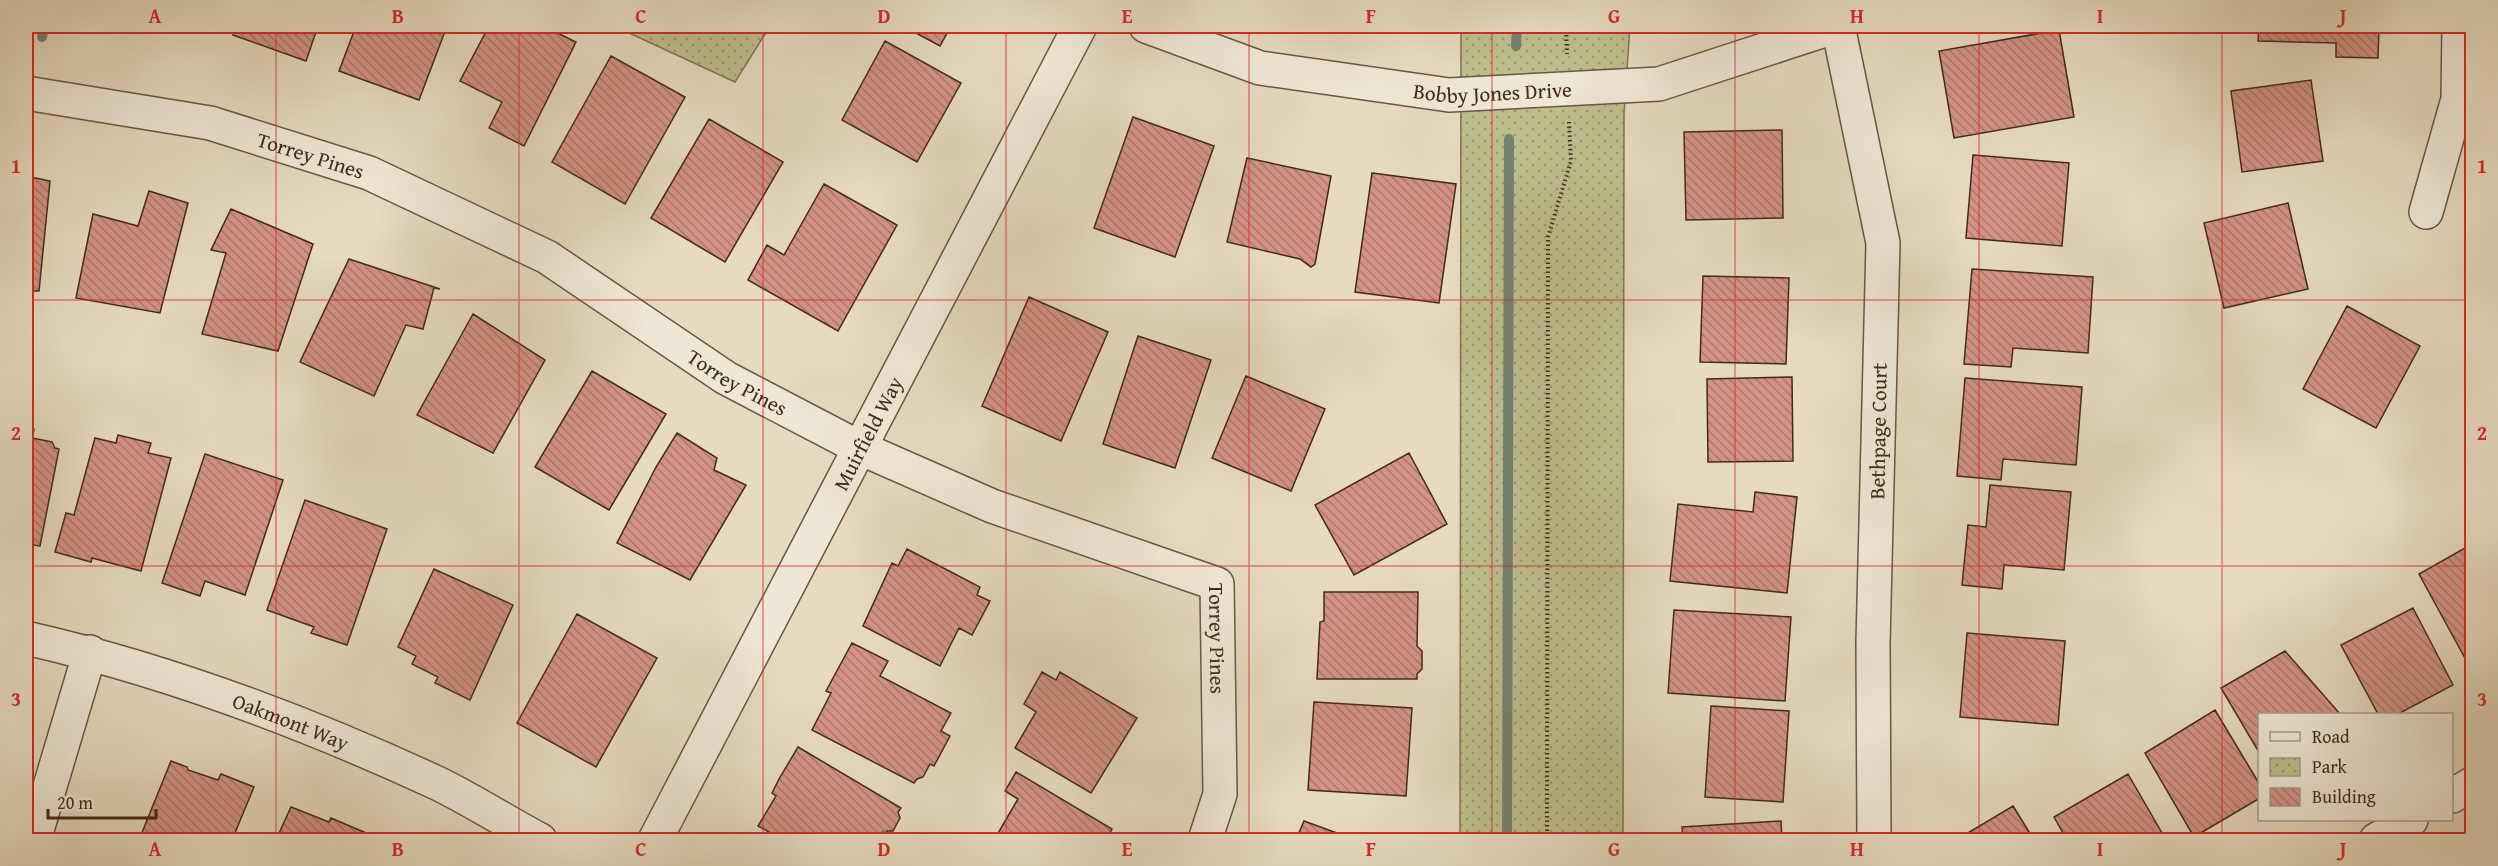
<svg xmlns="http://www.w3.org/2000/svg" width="2498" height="866" viewBox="0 0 2498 866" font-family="'Gentium Book Plus',serif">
<defs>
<pattern id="park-dots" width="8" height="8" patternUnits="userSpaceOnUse" patternTransform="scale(1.5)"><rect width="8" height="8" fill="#bdbd8d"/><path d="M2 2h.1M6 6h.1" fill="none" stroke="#9b9a72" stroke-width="1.8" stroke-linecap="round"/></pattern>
<pattern id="building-back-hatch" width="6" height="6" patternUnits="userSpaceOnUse" patternTransform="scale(1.5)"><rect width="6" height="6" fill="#d39285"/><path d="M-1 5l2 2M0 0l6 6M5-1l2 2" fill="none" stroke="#ad776c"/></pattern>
</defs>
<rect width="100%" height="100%" fill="#e6dac0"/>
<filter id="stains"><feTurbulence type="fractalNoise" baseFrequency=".00333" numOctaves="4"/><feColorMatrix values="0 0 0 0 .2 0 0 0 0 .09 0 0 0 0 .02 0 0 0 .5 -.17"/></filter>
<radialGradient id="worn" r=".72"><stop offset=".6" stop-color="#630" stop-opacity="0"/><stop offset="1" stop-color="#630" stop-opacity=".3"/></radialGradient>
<path fill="url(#park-dots)" stroke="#7f7453" stroke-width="1.5" d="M614,26H770L735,82Z
M1461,26H1630L1624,114L1623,840H1460Z"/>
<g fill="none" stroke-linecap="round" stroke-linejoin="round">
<path stroke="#758171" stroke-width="10" d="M42,37L44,26
M1516,46L1517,26
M1507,840L1509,139"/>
</g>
<path fill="url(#building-back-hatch)" stroke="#412a19" stroke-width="1.5" d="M167,26H191L189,32Z
M237,26H318L306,61L233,35Z
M356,26H447L419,100L339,71Z
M489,26H543L576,42L524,146L489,128L502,102L460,81Z
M903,26H951L940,46Z
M2259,26H2379L2378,58L2336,57V43L2258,41Z
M2059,30L2074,117L1954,138L1939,51Z
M885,41L961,83L917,162L842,120Z
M611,56L685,97L625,204L552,162Z
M2311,80L2323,161L2242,172L2231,91Z
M1133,117L1214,146L1175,257L1094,228Z
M709,119L783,162L725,262L651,218Z
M1782,130L1783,218L1686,220L1684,132Z
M1973,155L2069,163L2062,246L1966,238Z
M1247,158L1331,176L1315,264L1311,267L1300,259L1227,242Z
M1372,173L1456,184L1439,303L1355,292Z
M26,176L50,181L39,291H26Z
M824,184L897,225L838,331L748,280L767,245L784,255Z
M149,191L188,203L160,313L76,298L93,214L138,226Z
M2288,203L2308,289L2224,308L2204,223Z
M231,209L313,244L278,351L202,334L226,253L211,250Z
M349,259L440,289L434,288L423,329L406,325L374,396L300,362Z
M1972,269L2093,277L2088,353L2013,348L2011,367L1964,364Z
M1703,276L1789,278L1786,364L1700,362Z
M1029,297L1108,332L1061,441L982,406Z
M2347,306L2420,346L2376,428L2303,389Z
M473,314L545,360L493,453L417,415Z
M1138,336L1211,360L1175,468L1103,444Z
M592,371L666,414L609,510L535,467Z
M1246,376L1325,409L1291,491L1212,458Z
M1792,377L1793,461L1708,462L1707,379Z
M1965,378L2082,387L2076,465L2003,459L2001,480L1957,476Z
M26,427L34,429L32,438L52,442L55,448L59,449L40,546L26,544Z
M677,433L717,458L714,470L746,485L690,580L617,543L656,467Z
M118,435L151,443L148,453L171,458L141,571L92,558L91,562L55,552L66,513L74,515L95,438L116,443Z
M1409,453L1447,524L1354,575L1315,505Z
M205,454L283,480L245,595L205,581L200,596L162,583Z
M1990,485L2071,492L2064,570L2004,565L2002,589L1962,585L1968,525L1986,527Z
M1755,492L1797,497L1787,593L1670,581L1678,504L1753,512Z
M305,500L387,529L347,645L311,633L314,627L267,610Z
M2472,544V671L2419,574Z
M907,549L980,587L977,595L990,601L972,635L959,628L940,666L863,626L892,563L898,566Z
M434,569L513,605L470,700L435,683L438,677L412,664L416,656L398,647Z
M1324,592H1418L1417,646L1422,651V669L1417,674V679H1317L1320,622L1324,621Z
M2413,608L2453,685L2398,714H2378L2341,645Z
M1674,610L1791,617L1785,701L1668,693Z
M577,614L657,658L596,767L517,723Z
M1967,633L2065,641L2058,725L1960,717Z
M852,643L888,661L880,676L951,713L941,731L950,736L934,766L930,764L923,777L917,779L914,783L812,730L831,693L826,691Z
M2285,651L2340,714H2260V754L2221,688Z
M1042,672L1056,680L1060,672L1137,718L1091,793L1015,748L1036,712L1024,704Z
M1314,702L1412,708L1406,796L1308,790Z
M1711,706L1789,711L1783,802L1705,797Z
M2215,710L2260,785V798L2194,837L2145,753Z
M798,747L901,808L898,812L900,818L893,831H887L885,834L883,832L878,840H783L758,826L776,796L772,793L779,779Z
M171,761L187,767L188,770L218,780L221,774L254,787L232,840H139Z
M1016,772L1112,829L1106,840H994L1018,799L1005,791Z
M2128,774L2166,840H2067L2054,817Z
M2013,806L2034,840H1956Z
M291,807L329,822L331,818L366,833L363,840H276Z
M1304,821L1356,840H1296Z
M1781,821L1782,840H1683L1682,827Z"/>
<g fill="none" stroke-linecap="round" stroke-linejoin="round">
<defs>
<g id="street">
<path id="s1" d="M1146,26L1260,68L1449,95L1659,84L1837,26"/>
<path d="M1838,26L1883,243L1873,643L1874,840"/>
<path id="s2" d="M26,93L210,123L369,173L547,257L726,378L860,448L992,506L1217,584L1220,794L1205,840"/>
<path d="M2426,212L2458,99L2459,26"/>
<path id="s3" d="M26,638C167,670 305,722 437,783C472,800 506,822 540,840"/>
<path d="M2452,796L2472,784"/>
<path d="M34,840L90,652"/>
<path id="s4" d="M655,840L1080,26"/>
<path d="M2376,840L2411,820"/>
</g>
</defs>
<use href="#street" stroke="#6a5643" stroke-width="36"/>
<path stroke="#412a19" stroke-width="4" stroke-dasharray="1.5 3" stroke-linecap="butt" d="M1566,26L1567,54
M1547,840L1548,237L1571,161L1569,122"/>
<use href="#street" stroke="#efe7d6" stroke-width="33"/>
</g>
<path fill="none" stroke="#d62828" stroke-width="1.5" stroke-opacity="0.55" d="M276,26V840M519,26V840M763,26V840M1006,26V840M1249,26V840M1492,26V840M1735,26V840M1979,26V840M2222,26V840M26,300H2472M26,566H2472"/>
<g text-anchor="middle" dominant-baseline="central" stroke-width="4.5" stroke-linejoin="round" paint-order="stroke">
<g font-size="21" fill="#412a19" stroke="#efe7d6">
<text stroke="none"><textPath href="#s1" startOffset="356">Bobby Jones Drive</textPath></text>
<text stroke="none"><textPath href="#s2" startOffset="292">Torrey Pines</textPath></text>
<text stroke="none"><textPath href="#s2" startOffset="778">Torrey Pines</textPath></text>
<text transform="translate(1878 431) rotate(-89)">Bethpage Court</text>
<text stroke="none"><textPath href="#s4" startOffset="459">Muirfield Way</textPath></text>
<text stroke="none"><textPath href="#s2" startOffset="1354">Torrey Pines</textPath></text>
<text stroke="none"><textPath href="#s3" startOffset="278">Oakmont Way</textPath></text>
</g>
</g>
<rect width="2498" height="866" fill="none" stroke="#e6dac0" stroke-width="66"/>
<rect x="2258" y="713" width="195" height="108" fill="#efe7d6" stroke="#a99b8a" stroke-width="1.5"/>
<rect x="2270" y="732" width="30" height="9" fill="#efe7d6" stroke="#a99b8a" stroke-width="1.5"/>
<text x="2312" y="743" font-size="18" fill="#412a19">Road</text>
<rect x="2270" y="758" width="30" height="18" fill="url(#park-dots)" stroke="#a99b8a" stroke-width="1.5"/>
<text x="2312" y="773" font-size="18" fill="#412a19">Park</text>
<rect x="2270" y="788" width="30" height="18" fill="url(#building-back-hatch)" stroke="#a99b8a" stroke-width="1.5"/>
<text x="2312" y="803" font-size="18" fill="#412a19">Building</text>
<path d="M48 809v9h108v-9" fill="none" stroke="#412a19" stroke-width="3"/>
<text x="57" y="809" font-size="18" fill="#412a19" stroke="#efe7d6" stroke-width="4.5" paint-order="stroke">20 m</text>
<rect x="33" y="33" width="2432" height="800" fill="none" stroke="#d62828" stroke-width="2"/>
<g font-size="20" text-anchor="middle" font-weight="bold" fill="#d62828">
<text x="155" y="23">A</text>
<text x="398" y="23">B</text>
<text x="641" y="23">C</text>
<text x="884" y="23">D</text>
<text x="1127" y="23">E</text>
<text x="1371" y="23">F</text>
<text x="1614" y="23">G</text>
<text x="1857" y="23">H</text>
<text x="2100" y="23">I</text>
<text x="2343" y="23">J</text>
<text x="16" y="173">1</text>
<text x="2482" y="173">1</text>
<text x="16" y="440">2</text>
<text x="2482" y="440">2</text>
<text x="16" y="706">3</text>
<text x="2482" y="706">3</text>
<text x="155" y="856">A</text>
<text x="398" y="856">B</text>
<text x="641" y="856">C</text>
<text x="884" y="856">D</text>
<text x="1127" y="856">E</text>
<text x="1371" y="856">F</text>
<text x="1614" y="856">G</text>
<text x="1857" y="856">H</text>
<text x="2100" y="856">I</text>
<text x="2343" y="856">J</text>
</g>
<rect width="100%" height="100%" filter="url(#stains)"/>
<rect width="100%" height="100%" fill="url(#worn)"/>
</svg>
